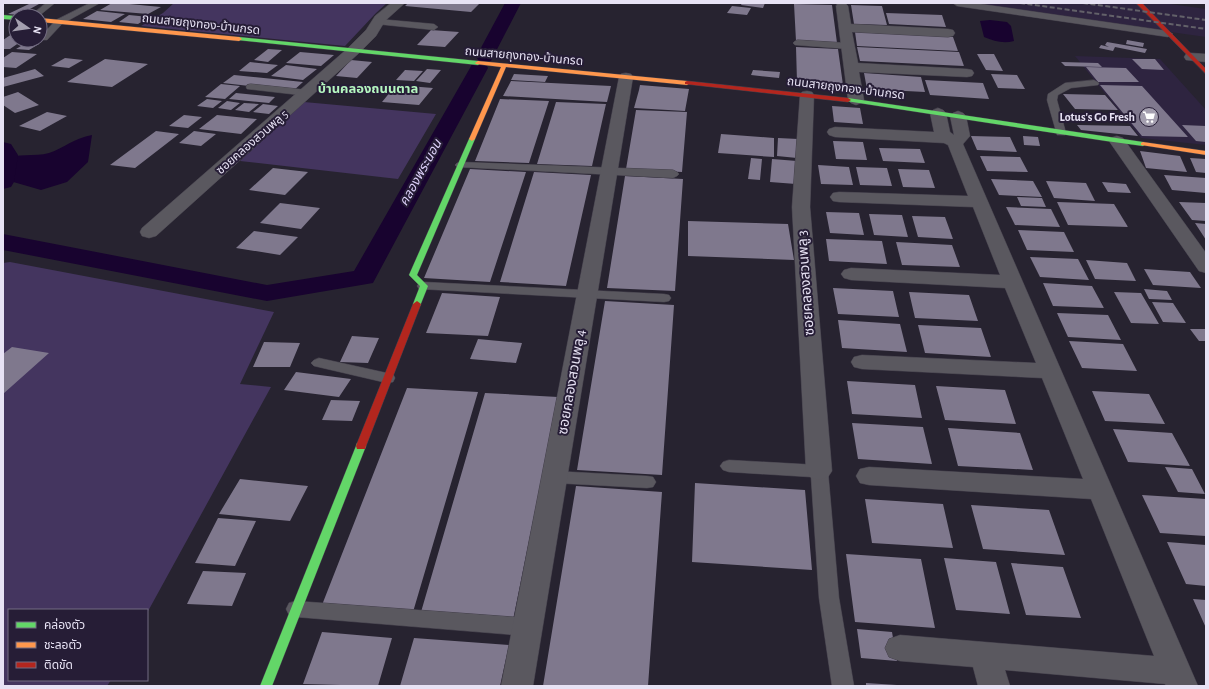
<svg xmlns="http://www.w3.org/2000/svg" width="1209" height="689" viewBox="0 0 1209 689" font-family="'Alegreya Sans','Noto Sans Thai',sans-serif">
<rect width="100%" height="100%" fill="#272330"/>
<path fill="#2e2440" d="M965,3H1163L1206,9V37Z
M1075,56L1160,59L1206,110V145L1141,138Z"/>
<path fill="#44355f" d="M174,3H387L376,13L345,46L141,26L163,13Z
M304,102L436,114L398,179L240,161Z
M10,262L274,312L240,384L271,387L147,613V610H9V680H111L107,686H3V263Z"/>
<path fill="#18032f" d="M990,20L1007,22L1011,26L1014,41C1003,44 994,41 984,37L980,21Z
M92,135L88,162L67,182L41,190L3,179V159C18,153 34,157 49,153C64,148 74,138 92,135Z"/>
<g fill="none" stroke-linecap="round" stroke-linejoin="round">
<path fill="#18032f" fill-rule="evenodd" d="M505,3H521L491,61L485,62L479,61L476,57Z
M479,62L486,64L488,68L373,283L267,301L3,250V234L267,285L354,271L470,68L472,64Z
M3,142L11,144L18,155L14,182L11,187L3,189Z"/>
</g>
<path fill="#7f788d" d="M112,3H119L161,7L148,14L100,10Z
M408,3H480L471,12L405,6Z
M742,3H765L763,8L741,5Z
M29,4H39L19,15L8,14Z
M794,4L832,5L837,43L796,41Z
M851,5L882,6L887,25L854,24Z
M732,6L751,8L747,15L727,13Z
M97,11L125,14L111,22L83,19Z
M886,13L942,15L946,27L889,24Z
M129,15L149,17L138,24L119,22Z
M431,30L459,32L445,47L417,45Z
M855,32L953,37L958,51L857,46Z
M12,34H16V40H23L10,49H3V40Z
M1127,40L1144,43L1143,47L1126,44Z
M1107,42L1147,49L1145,53L1115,47L1113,51L1099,48L1101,45L1109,47L1105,45Z
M26,43L39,44L29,50L16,49Z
M796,47L838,49L843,85L797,82Z
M857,47L959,52L964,66L860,61Z
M268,49L282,50L268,62L254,60Z
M12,52L37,54L16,68L3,67V58Z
M300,52L334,55L321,66L286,63Z
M977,54H994L1003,71L986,70Z
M65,58L83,60L69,68L51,66Z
M105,59L148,64L112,87L67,82Z
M1132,59H1155L1164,70L1142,69Z
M351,60L372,62L357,78L336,76Z
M250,62L278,65L267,73L239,71Z
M1061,62L1098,63L1102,67L1065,66Z
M286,65L317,69L303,80L271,76Z
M1086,67L1126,68L1139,82H1098Z
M35,69L44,76L3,87V78Z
M427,69L441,70L430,83L416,81Z
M405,70L423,71L414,81L396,80Z
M753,70L780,72L779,78L751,75Z
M864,73L921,77L925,92L867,89Z
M514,74L548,76L545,82L511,80Z
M991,74L1017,75L1025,89L998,88Z
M234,75L303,82L293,91L223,83Z
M925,80L983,83L989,99L930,95Z
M511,81L611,86L607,102L503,96Z
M221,84L240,86L225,99L205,97Z
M396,85L433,88L419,105L382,102Z
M640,85L689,89L685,111L634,108L639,90L665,92L639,90Z
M1100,85L1142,86L1188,137L1142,136Z
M18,92L39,105L15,113L3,105V97Z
M236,93L275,97L269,103L229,99Z
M1063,94L1105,95L1118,110L1075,109Z
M207,99L222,101L213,108L197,106Z
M500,99L549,101L529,163L475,161Z
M227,101L240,103L231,110L218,108Z
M556,102L606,104L592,166L537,164Z
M244,103L259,104L249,112L235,110Z
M263,104L278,106L269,114L253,112Z
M832,106L860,108L863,124L834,122Z
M636,110L687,112L682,172L626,169Z
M47,112L67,116L40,131L19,126Z
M184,115L202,117L188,128L169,126Z
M217,115L257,119L241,134L199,129Z
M1077,125L1130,126L1138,136L1081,130Z
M1182,125L1206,126V142L1196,141Z
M156,131L179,134L135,168L110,165Z
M194,131L216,134L201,146L179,143Z
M721,134L774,138V157L718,153Z
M971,136L1010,137L1017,152L977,150Z
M1023,136L1038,137L1040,146L1024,145Z
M778,138L798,139L797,158L777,156Z
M833,141L863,142L867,160L836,159Z
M879,148L920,149L925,163L883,161Z
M1140,151L1180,156L1187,172L1146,168Z
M980,156L1020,157L1028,172L987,171Z
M751,158L762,159L760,180L748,179Z
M1190,158L1206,159V173L1196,172Z
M772,159L797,161L796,184L770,182Z
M818,165L849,167L853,185L821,184Z
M856,167L887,168L892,186L860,185Z
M273,168L308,172L285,195L249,190Z
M470,169L526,172L490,282L424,278Z
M898,169L929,170L935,188L903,187Z
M534,172L591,175L566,286L500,282Z
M1164,175L1206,178V193L1172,190Z
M625,176L683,179L675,291L607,288Z
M991,179L1033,181L1042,197L999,195Z
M1046,181L1086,183L1095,201L1054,198Z
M1102,182L1126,184L1131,193L1108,192Z
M1017,197L1042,198L1046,207L1021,206Z
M1057,202L1114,204L1128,227L1068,225Z
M1179,202L1206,203V221L1192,220Z
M280,203L320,208L301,229L260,223Z
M1006,207L1051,209L1060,227L1015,225Z
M826,212L859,213L864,235L830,233Z
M869,214L902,215L908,237L874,235Z
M912,216L945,217L953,239L918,237Z
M688,221L788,224L794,260L688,256Z
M1195,223L1206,224V240Z
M1018,230L1064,232L1074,252L1027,250Z
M254,231L298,237L280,255L236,248Z
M826,239L882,241L887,264L829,261Z
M896,242L952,245L960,267L902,265Z
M1030,257L1078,259L1089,280L1040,277Z
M1086,260L1127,263L1136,281L1095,279Z
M1144,269L1190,272L1201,288L1153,285Z
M1043,283L1092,286L1104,308L1053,306Z
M833,288L893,291L899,317L838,314Z
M1144,289L1167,291L1172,300L1149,299Z
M909,292L969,295L978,321L915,318Z
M1114,292L1141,293L1159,324L1131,323Z
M442,293L500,297L488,336L426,333Z
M605,301L674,305L662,475L577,470Z
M1152,302L1173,303L1186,323L1163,322Z
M1057,313L1108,315L1121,340L1068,337Z
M838,320L900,324L907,352L842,348Z
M918,325L981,328L991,357L925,353Z
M1190,329H1206V341H1199Z
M352,336L379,338L368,363L340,362Z
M478,339L522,343L516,363L470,359Z
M1069,341L1123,344L1137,371L1082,368Z
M264,342L300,343L290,367H253Z
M12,347L49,353L3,394V354Z
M296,372L351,379L339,397L284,390Z
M847,381L915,385L922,418L852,414Z
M936,386L1005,390L1016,424L945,420Z
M407,388L478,392L413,612L322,605Z
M1092,391L1149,394L1165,424L1105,421Z
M485,393L558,397L513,620L421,612Z
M331,400L360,401L352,421L322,420Z
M852,423L923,427L932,464L858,459Z
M948,428L1020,433L1033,470L958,466Z
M1113,429L1172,433L1190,466L1128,462Z
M1165,467L1192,469L1205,494L1178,492Z
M240,479L308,486L290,521L219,514Z
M695,483L805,490L812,570L692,562Z
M576,486L662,492L648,686H543Z
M1142,495L1206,499V536L1160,533Z
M865,499L943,504L953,548L872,543Z
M971,505L1049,510L1065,555L983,549Z
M218,518L256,521L235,566L195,563Z
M1167,542L1206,545V586L1186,584Z
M846,554L921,559L935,628L855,622Z
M944,558L996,562L1010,614L956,610Z
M1011,563L1063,567L1081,618L1026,615Z
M203,571L246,573L232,606L187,604Z
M1193,599L1206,600V628Z
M857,629L892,632L897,661L861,658Z
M322,632L392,638L378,686L303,684Z
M414,638L509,645L500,686H400Z
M866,683L897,685V686H866Z"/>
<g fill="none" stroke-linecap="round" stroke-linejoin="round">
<defs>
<path id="lane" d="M46,3H55L39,16H30Z
M90,3H100L62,24L47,40H41V36L56,20Z
M953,3H974L1168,31L1173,34L1168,37L957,6Z
M379,19L434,24L438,27L434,30L376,24L375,22Z
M798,40L848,43L853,46L848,49L795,45L793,43L795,41Z
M1094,80L1099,83L1098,85L1071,88L1058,95L1057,100L1066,133L1065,135H1057L1047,100L1048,94L1065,83Z
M251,84L308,90L313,93L308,96L247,89L246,87L247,85Z
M461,162L673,170L677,172L679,174L677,176L673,178L457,167L455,165L457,163Z
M424,282L664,294L669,295L671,298L669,301L664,302L419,289L417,286L419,283Z
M319,358L387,373L393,374L395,378L393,382L387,383L314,366L311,363L314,360Z
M729,460L819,465L825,467L828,471L839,598L854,686H832L819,598L811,477L729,472L723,470L720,466L723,462Z
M554,471L647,476L653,477L656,482L653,487L647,488L554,483L548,481L545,477L548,473Z
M296,601L527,618L534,621L537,627L534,633L527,636L296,617L289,615L286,609L289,603Z"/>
<path id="street" d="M391,3H405L385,21L376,36L358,54L156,236L149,238L142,236L140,232L142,228L348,48L366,30L375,16Z
M838,3H845L848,6L851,24L948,29L953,30L955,33L953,36L948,37L852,32L858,63L967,69L972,70L974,73L972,76L967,77L859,72L864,100L861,103L856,105L851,103L848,100L836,6Z
M1191,53L1206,54V62L1186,60L1184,57L1186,54Z
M626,73L631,74L633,77L533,686H501L619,77L621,74Z
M807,91L812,92L814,95L810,207L832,471L828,477L819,480L810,477L806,471L792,207L800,95L802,92Z
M938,108L943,110L946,113L950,132L954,135L950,116L953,113L958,111L963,113L966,116L970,136L963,144L1198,686H1166L1165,684L1005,670L1010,686H978L973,667L900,661L889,657L885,648L889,639L900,635L1154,656L1091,499L869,485L860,483L856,476L860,469L869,467L1083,479L1042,378L862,369L854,367L851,362L854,357L862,355L1036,363L1005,288L851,280L844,278L841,274L844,270L851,268L1000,275L973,207L839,202L833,201L830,197L833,193L839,192L968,196L948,145L944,143L835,137L829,135L827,132L829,129L835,127L934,132L930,113L933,110Z
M1117,136L1123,138L1206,253V273L1199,271L1109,141L1111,138Z"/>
<path id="fast" d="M3,15L16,16V20L3,19Z
M239,37L478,61L481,63L478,65L237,40L236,39Z
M848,98L1143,142L1146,144L1143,146L1106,141L846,101L845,100Z
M472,137L475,139L417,275L428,286L420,306H414L413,304L420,286L409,275L469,139Z
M361,442L365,443L366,446L272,686H260L356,446L357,443Z"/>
<path id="slow" d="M40,18L239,37L242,39L239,41L40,22Z
M478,61L687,81L690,83L687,85L506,67L475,139L472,141L469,139L501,67L476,64L475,63Z
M1143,142L1206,151V155L1141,145V143Z"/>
<path id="jam" d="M1136,3H1142L1206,69V74Z
M687,81L848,98L851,100L848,102L685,84V82Z
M417,301L421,304L366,446L365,449H357L356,446L413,304Z"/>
</defs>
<use href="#lane" stroke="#433f4b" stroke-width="1"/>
<use href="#street" stroke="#433f4b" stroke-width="1"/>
<use href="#fast" stroke="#433f4b" stroke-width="1"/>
<use href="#slow" stroke="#433f4b" stroke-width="1"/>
<use href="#jam" stroke="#433f4b" stroke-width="1"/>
<use href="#lane" fill="#5a585f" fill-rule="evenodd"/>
<use href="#street" fill="#5a585f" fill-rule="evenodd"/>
<use href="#fast" fill="#63d668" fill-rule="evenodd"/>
<use href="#slow" fill="#ff974d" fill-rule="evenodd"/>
<use href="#jam" fill="#b3261e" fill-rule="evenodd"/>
<path stroke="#636169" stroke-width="2" stroke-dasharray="5 2.5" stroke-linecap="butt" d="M1020,3L1206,29
M1083,3L1206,20"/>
</g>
<defs>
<symbol id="supermarket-disc" viewBox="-11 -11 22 22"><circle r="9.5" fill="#a49faf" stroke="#261d36"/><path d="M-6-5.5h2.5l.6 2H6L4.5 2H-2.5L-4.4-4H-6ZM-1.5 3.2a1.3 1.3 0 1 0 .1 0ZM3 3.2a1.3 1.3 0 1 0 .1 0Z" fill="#fff"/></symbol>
</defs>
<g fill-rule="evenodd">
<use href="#supermarket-disc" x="1138" y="106" width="22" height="22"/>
</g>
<g text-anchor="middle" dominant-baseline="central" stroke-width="4" stroke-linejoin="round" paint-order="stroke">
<g font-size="12" fill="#e7e2f4" stroke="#261d36">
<text transform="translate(201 24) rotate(6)">ถนนสายถุงทอง-บ้านกรด</text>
<text transform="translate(524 56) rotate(5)">ถนนสายถุงทอง-บ้านกรด</text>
<text transform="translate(846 88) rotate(7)">ถนนสายถุงทอง-บ้านกรด</text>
<text transform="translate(252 142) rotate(-41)">ซอยคลองสวนพลู 5</text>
</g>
<g font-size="12" font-weight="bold" fill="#e7e2f4" stroke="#261d36" text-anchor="end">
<text x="1135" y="117">Lotus's Go Fresh</text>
</g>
<g font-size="13" font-weight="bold" fill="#b4f6bf" stroke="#261d36">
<text x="368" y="89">บ้านคลองถนนตาล</text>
</g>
<g font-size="13" font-style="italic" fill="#ddd1fa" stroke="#261d36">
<text transform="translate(421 173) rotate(-61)">คลองพระนอน</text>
</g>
<g font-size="14" fill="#e7e2f4" stroke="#261d36">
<text transform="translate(806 283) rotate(-94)">ซอยคลองสวนพลู 3</text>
<text transform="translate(572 382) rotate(-80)">ซอยคลองสวนพลู 4</text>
</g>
</g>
<rect width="1209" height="689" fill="none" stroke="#e7e2f4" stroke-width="8"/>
<rect x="8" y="609" width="140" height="72" fill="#261d36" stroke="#736c82"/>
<rect x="16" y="622" width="20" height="6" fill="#63d668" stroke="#736c82"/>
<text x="44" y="629" font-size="12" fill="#e7e2f4">คล่องตัว</text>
<rect x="16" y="642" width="20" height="6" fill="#ff974d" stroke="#736c82"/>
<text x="44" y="649" font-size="12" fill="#e7e2f4">ชะลอตัว</text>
<rect x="16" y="662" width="20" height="6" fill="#b3261e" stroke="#736c82"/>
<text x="44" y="669" font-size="12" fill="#e7e2f4">ติดขัด</text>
<g transform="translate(28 28) rotate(103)"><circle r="19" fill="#261d36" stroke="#736c82"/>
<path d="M0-3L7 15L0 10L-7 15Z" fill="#a49faf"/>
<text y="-6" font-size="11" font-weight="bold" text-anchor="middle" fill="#e7e2f4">N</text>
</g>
</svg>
